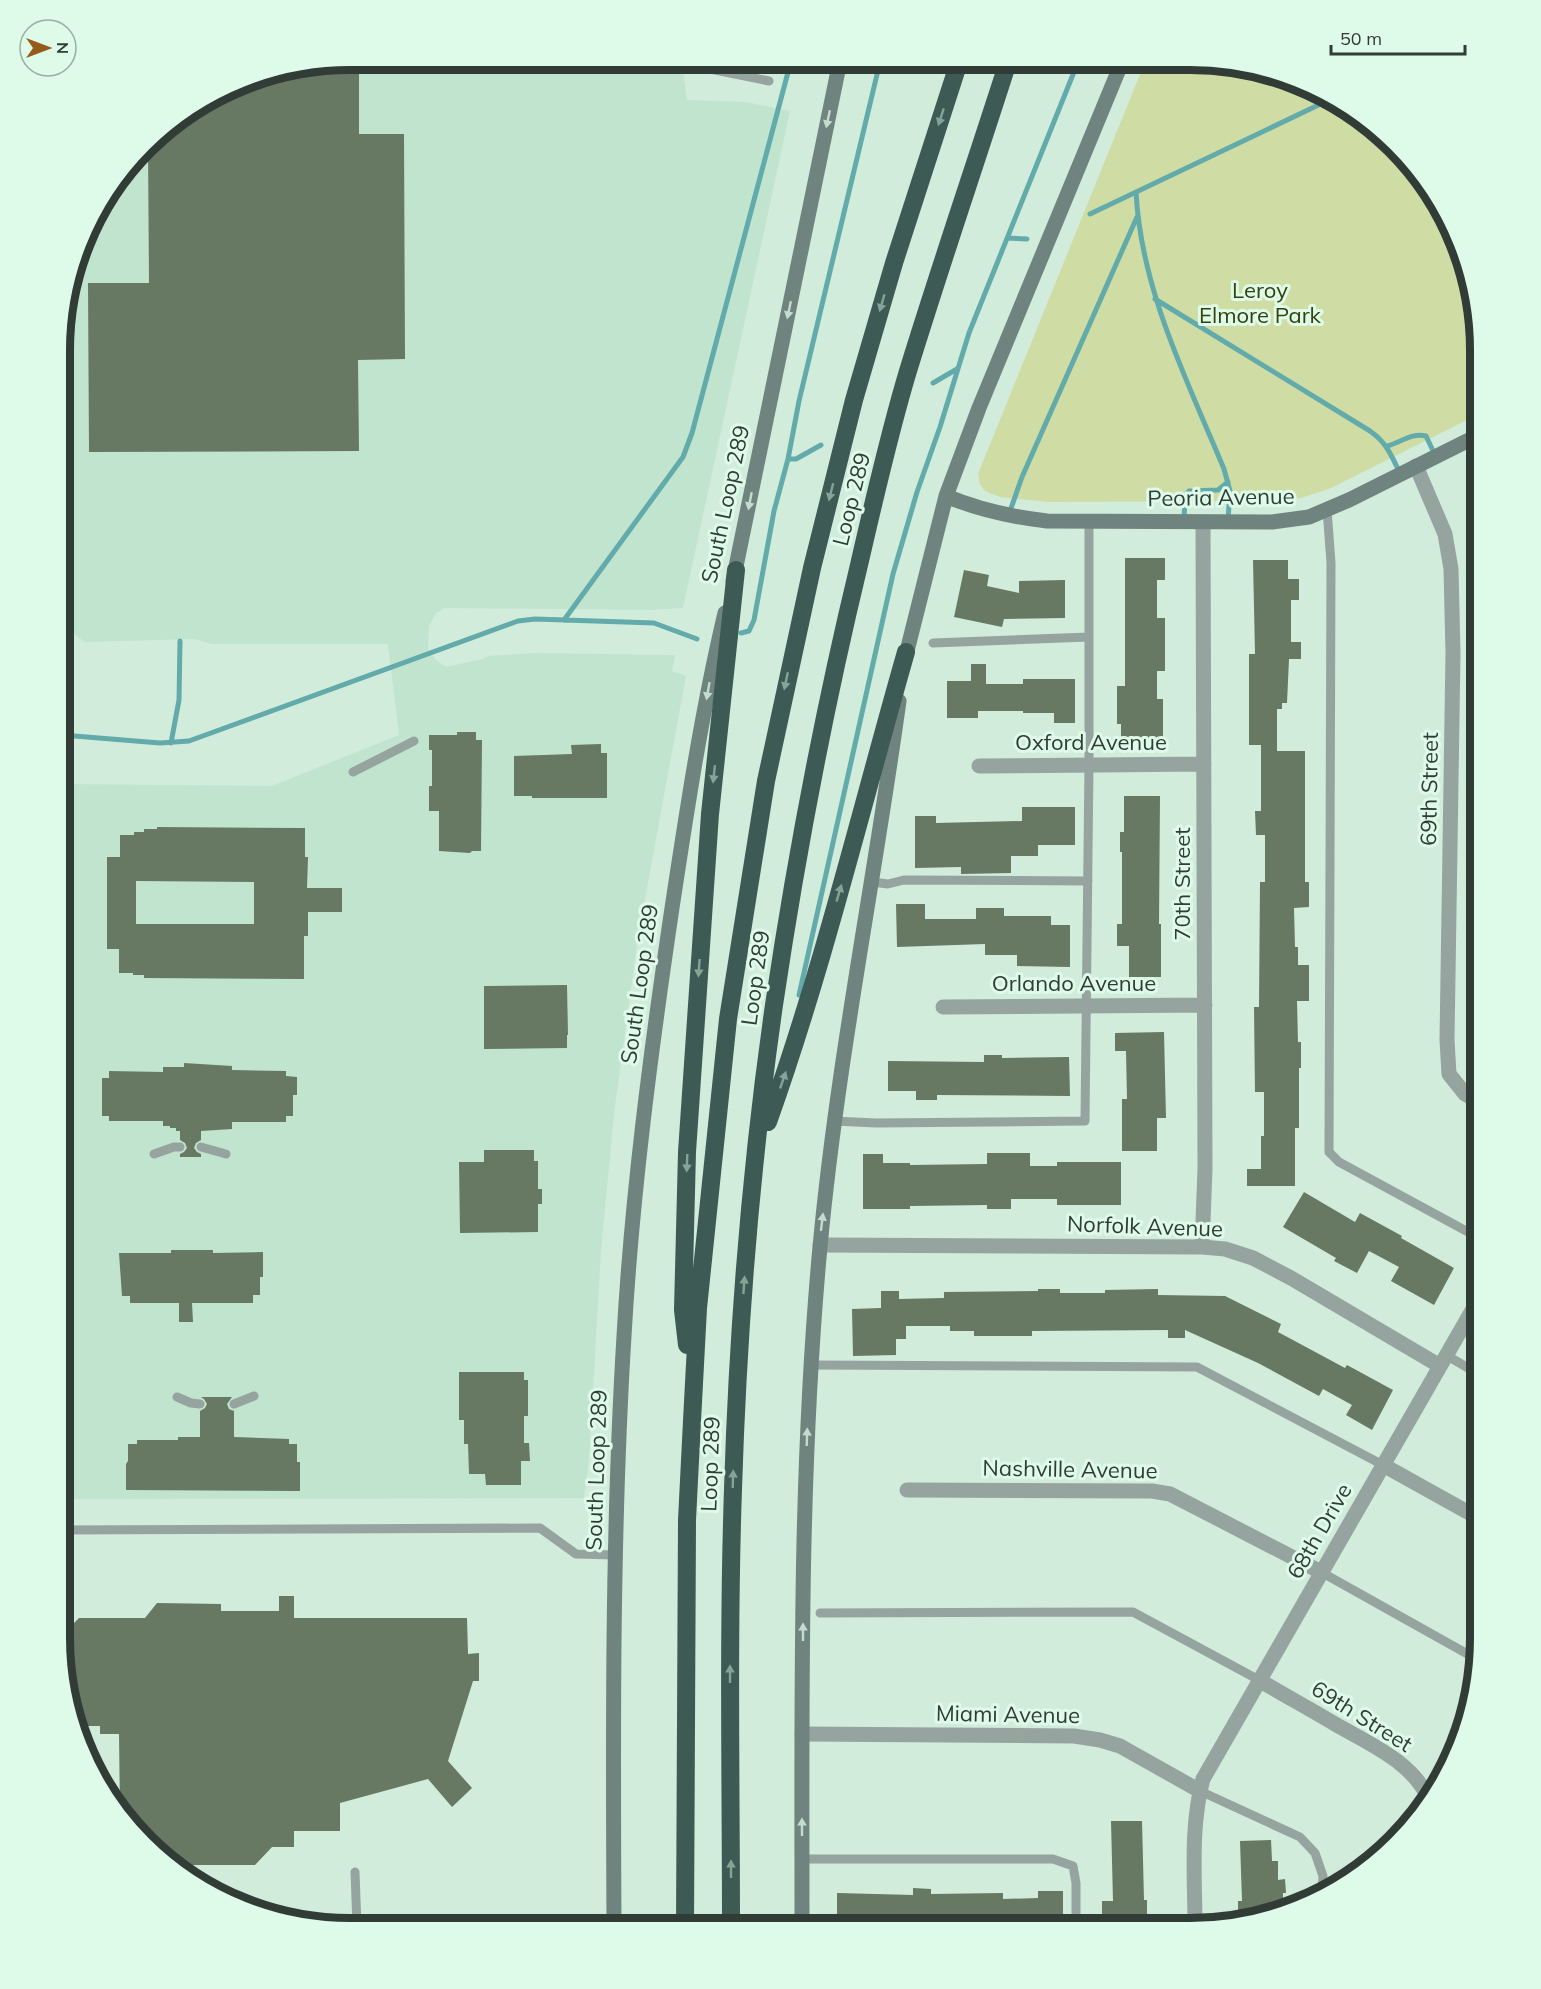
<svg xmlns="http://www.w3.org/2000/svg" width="1541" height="1989" viewBox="0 0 1541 1989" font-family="Mulish,sans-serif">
<rect width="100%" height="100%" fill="#d1ecdb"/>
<path fill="#c1e4cf" d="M350,60L682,61L687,100L746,102L790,111L683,608L652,610L445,608L436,613L429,626L428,649L436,660L446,667L483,659L489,656L534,653L675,655L672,671L686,676L638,937L614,1114L601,1251L589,1459L584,1498L60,1499L62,784L272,786L399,735L388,644H212L195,639L85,642L75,635L65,622L64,309L99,206L159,132L257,76Z"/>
<path fill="#cfdda5" d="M1145,62L1229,63L1301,82L1367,120L1451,222L1481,350V413L1329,489L1301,498L1280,501L1048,502L1000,497L989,493L984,490L980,484L978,474Z"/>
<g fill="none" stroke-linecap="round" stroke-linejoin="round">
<path stroke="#62abaa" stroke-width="5" d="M1136,192C1141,290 1187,380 1224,469L1230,491L1228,520
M1090,214L1331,99
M1007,238L1027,239
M1155,299L1370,431C1387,443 1391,455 1400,473
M933,383L957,369
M1387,446C1400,443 1412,432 1426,436L1435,455
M788,459L799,401L880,62
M1009,514L1022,477L1137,217
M1184,520L1185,497L1189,491L1218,490L1228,482
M564,620L683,457L692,433L791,61
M741,633L749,631L754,620L774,511L788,459H796L821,445
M62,735L160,743L189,741L518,621L535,619L654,623L697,639
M171,743L179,700L180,641
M799,995L893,574L917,492L940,427L969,333L1078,62"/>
</g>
<path fill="#677863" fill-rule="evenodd" d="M351,60H359V134H404L405,359L358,360L359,451L89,452L88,283H149L148,145L159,132L257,76Z
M1125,558H1165V580H1157V618H1165V671H1157V699H1163V740L1121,739V724H1117V686H1125Z
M1253,560H1288V579H1299V600H1291V642H1301V659H1289L1287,703H1282V709H1277V751H1305V882H1309V907L1294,908L1295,947H1298V965H1309V1001H1297L1298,1042H1301V1068H1299V1128H1295V1186H1247V1169H1261V1136H1264V1092H1255L1254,1007H1259L1260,882H1265V835H1256L1255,811H1261V745H1249V654H1255Z
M964,570L989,575L987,586L1019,593V581L1065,580V618L1004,619L1002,627L954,617Z
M971,664H986V684H1023V679H1075V723H1054V713H1023V711H978V718H947V681H971Z
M457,732H476V740H482L481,851H472L470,853L439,851V811H429V786H432V750H429V735H457Z
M601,744V753H607V798H532V796H514V756L572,754L571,745Z
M1124,796H1160L1159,924H1161V977H1129V946H1117V924H1122V852H1120V832H1124Z
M1022,807H1075V845H1038V856H1011V873L961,874V867L915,868V816H936V823L1022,821Z
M157,827L305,828V857H308L307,888H342V912H308V936H304V979L144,978V975H133V973H119V949H107V857H120V835H134V832H144V829H157ZM136,881L254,882V924H136Z
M896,904H925V919H976V908H1004V916H1051V925H1070V967L1017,966V955H985V944L897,947Z
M567,985L568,1035H567V1048L484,1049V986Z
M1164,1032L1166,1118H1157V1151H1122V1099H1127L1126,1051H1115V1033Z
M984,1055H1002V1058L1069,1057L1070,1096L937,1095V1100H916V1091H888V1061L984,1062Z
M184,1063L232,1066V1070L286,1071V1076L297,1077V1095H293V1116H286V1122H232V1129L201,1131V1140L196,1143L194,1148L197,1152L201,1154V1157H180V1154L184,1152L187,1148L185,1143L180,1140V1131H176V1128H170V1126H163V1121H109V1116H102V1078H109V1071L163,1072V1067H184Z
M484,1150H534V1161H538V1189H542V1204H538V1232L460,1233L459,1162H484Z
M987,1153H1030V1166H1057V1162H1121V1205H1057V1199H1011V1209H987V1205L910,1206V1209H863V1154H883V1163H910V1165L987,1164Z
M1304,1192L1355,1222L1360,1213L1402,1236L1401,1238L1454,1268L1434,1305L1391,1281L1399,1267L1369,1251L1357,1273L1334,1261L1336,1258L1283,1227Z
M171,1250H213V1253L263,1252V1277H260V1295H253V1303H192L193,1322H179V1303H130V1296H122L119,1253H171Z
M1038,1289H1060V1293H1105V1290L1158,1289V1295L1225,1296L1281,1324L1278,1332L1345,1368L1347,1365L1393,1390L1372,1430L1346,1415L1352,1405L1323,1389L1319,1396L1258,1363L1185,1330V1338H1168V1330L1032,1331V1336H974V1331H950V1326H906V1339H896V1355L853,1356L852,1309L881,1308V1291H899V1299L944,1298V1292L1038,1291Z
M459,1372H524V1380H528V1416H524V1443H529L530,1461H521V1485H486L485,1474H469L468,1444H464V1420H459Z
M201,1397H232L227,1404L229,1409L234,1411V1437L289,1439V1444H297V1462H300V1491L126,1490V1464L128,1461V1444H137V1440H178V1437H200V1411L205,1408L207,1404L204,1399Z
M279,1596H294V1618H467L468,1654L479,1653V1681H473L448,1761L472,1788L452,1807L428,1779L340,1803V1831H294V1847H272L255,1865H172L161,1856V1846L151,1847L132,1830L120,1812L119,1734H100V1726H81L72,1690V1625L79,1618H145L157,1603L221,1604V1611H279Z
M1111,1821H1142L1144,1900H1147V1929H1109V1920H1102V1901H1113Z
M1271,1840L1272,1861H1278V1880L1285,1879L1286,1893H1283V1908L1238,1918V1901H1242L1240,1841Z
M913,1888L931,1889V1894L1003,1893V1899L1038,1898V1891H1063V1929L837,1928V1893L913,1895Z"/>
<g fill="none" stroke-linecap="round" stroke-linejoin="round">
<path stroke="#96a4a0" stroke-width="9" d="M746,61L772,66
M695,66L769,81
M1327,509L1331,563L1329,1152L1339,1162L1481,1239
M933,643L1089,637
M353,772L414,741
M872,882L888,884L904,880L1088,881
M834,1121L876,1123L1085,1121L1089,765V521
M201,1147L226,1154
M154,1154L174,1147H180
M1446,1355L1480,1375
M811,1365L1197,1367L1383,1465
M177,1397L191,1403L200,1404
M234,1404L254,1396
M60,1530L540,1528L576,1554L615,1555
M1321,1572L1480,1661
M820,1613L1133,1612L1259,1680
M1200,1791L1300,1837L1315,1853L1323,1876L1322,1897
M802,1859H1053L1073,1866L1076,1883V1929
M355,1872L357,1927"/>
<path stroke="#96a4a0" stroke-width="15" d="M1416,466L1445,534L1451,569L1453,653L1447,1040L1449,1074L1465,1094L1481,1104
M979,766L1204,764
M943,1007L1205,1005
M820,1245L1202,1247L1225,1249L1253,1258L1291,1278L1440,1366
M1202,1247L1205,1169L1203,522
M1383,1465L1480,1519
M907,1490L1152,1491L1170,1494L1321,1572
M1259,1680C1284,1695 1310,1709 1335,1724C1370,1744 1415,1763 1430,1802
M802,1734L1074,1736L1100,1740L1120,1746L1200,1791
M1195,1928C1195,1879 1190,1827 1203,1779L1481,1295"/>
<path stroke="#70847f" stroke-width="15" d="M946,496C979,510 1012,517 1047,521L1272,522L1309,517L1349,500L1481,434
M733,581L840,61
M904,663L946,496L979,408L1122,62
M614,1927C613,1730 612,1533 624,1336C632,1193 651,1050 672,908C687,809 702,710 725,613
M802,1928C802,1701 799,1473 820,1247C837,1064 874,883 899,701"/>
<path stroke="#3d5b54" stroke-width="18" d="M768,1122C823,968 861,809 906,652
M687,1345L683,1310L687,1152L710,814L736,570
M685,1928L687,1520L692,1421L698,1308L728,1019L766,781L812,568L854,400L894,263L959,62
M731,1928C731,1782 728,1635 733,1489C738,1327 751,1165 774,1005C796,857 824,710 859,565C874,500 889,434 908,371C940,267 975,165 1008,62"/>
</g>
<defs><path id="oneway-solid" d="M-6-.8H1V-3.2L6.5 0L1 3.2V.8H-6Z" transform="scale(1.5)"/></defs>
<g fill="#85a397">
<use href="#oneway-solid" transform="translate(941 117) rotate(108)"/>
<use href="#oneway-solid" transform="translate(882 303) rotate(106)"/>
<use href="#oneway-solid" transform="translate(831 492) rotate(104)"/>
<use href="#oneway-solid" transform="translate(786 681) rotate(102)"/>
<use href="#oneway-solid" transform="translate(714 774) rotate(96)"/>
<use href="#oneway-solid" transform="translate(839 893) rotate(-74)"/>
<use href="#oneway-solid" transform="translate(699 968) rotate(94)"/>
<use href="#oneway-solid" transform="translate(783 1080) rotate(-71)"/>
<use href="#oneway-solid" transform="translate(687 1163) rotate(92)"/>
<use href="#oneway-solid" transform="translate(744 1285) rotate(-86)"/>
<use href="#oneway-solid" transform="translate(733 1479) rotate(-88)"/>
<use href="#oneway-solid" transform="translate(730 1674) rotate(-90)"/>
<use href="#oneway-solid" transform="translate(731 1869) rotate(-90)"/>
</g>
<g fill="#c2dcce">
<use href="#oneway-solid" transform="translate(828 119) rotate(102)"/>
<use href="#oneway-solid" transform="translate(789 310) rotate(102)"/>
<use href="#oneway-solid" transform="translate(750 501) rotate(101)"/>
<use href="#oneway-solid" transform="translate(708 691) rotate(100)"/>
<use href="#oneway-solid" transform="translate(822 1222) rotate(-83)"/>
<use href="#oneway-solid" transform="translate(807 1437) rotate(-88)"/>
<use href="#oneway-solid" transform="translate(803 1632) rotate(-90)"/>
<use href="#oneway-solid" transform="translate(802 1827) rotate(-90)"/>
</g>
<g text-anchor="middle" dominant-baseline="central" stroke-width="6" stroke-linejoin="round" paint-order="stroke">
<g font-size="22" fill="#36400c" stroke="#defae8">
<text x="1260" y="290">Leroy<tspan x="1260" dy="25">Elmore Park</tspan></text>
</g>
<g font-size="22" fill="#313c36" stroke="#defae8">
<text transform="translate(1221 497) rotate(-1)">Peoria Avenue</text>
<text transform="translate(851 499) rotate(-76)">Loop 289</text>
<text transform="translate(725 504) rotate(-78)">South Loop 289</text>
<text x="1091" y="742">Oxford Avenue</text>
<text transform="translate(1429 789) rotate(-89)">69th Street</text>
<text transform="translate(1182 884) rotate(-90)">70th Street</text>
<text transform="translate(755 978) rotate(-82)">Loop 289</text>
<text x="1074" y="983">Orlando Avenue</text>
<text transform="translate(639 984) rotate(-82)">South Loop 289</text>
<text transform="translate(1145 1226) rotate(2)">Norfolk Avenue</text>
<text transform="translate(710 1464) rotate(-88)">Loop 289</text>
<text transform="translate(1070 1469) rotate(1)">Nashville Avenue</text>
<text transform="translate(596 1470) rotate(-88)">South Loop 289</text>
<text transform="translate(1319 1531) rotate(-60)">68th Drive</text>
<text transform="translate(1008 1714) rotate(1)">Miami Avenue</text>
<text transform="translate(1362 1716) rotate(32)">69th Street</text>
</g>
</g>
<path d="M0 0H1541V1989H0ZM350 70H1190A280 280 0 0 1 1470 350V1638A280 280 0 0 1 1190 1918H350A280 280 0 0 1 70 1638V350A280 280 0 0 1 350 70Z" fill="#defae8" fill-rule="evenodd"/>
<path fill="none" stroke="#313c36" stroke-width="8" d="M350 70H1190A280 280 0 0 1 1470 350V1638A280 280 0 0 1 1190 1918H350A280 280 0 0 1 70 1638V350A280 280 0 0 1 350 70Z"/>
<g transform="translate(48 48) rotate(90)"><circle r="28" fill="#defae8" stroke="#99aea1" stroke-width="1.5"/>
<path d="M0-4.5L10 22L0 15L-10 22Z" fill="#965a1d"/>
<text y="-9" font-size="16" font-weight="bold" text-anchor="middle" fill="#313c36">N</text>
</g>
<path d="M1331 45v9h134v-9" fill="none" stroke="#313c36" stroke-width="3"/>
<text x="1340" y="45" font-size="18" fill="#313c36" stroke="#defae8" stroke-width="4.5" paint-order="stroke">50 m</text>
</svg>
